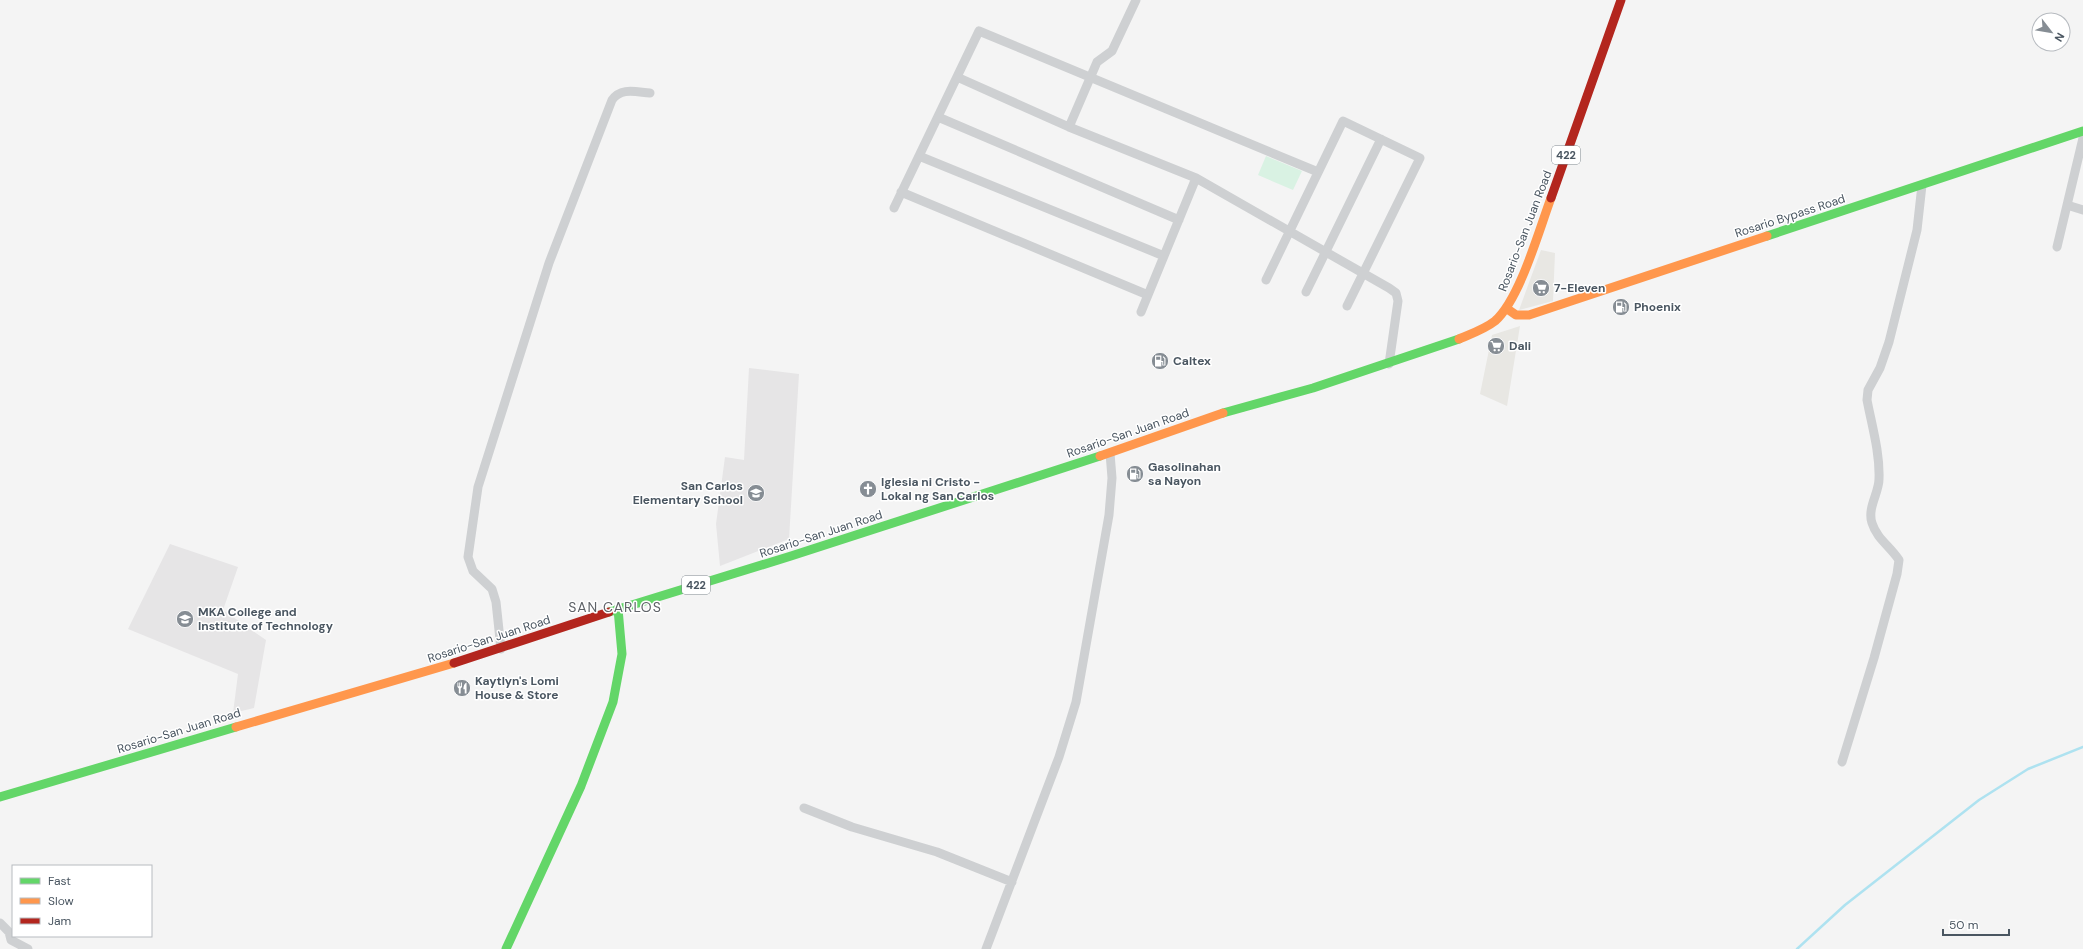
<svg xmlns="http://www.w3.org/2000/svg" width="2083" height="949" viewBox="0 0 2083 949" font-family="'DM Sans',sans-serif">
<rect width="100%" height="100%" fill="#f4f4f4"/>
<path fill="#e8e7e3" d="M1541,250L1555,253L1553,301L1519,310Z
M1520,326L1507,406L1480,394L1492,335Z"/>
<path fill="#e6e5e6" d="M749,368L799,374L789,539L720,566L716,524L725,457L744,460Z
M170,544L238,567L223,610L266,640L254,708L233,713L238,674L128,629Z"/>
<path fill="#d9f2e3" d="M1266,156L1302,171L1293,190L1258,175Z"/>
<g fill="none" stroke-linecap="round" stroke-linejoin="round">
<path stroke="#aee2f0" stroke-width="2.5" d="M1797,949L1845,905L1979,800L2028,769L2083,747"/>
<path stroke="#ced0d2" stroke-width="9" d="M957,77L1069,127L1196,178L1389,288L1396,293L1398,301L1389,364
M938,117L1179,220
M1069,127L1097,62L1112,51L1136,0
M919,156L1164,256
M901,192L1148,295
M2067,205L2083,210
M894,208L979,31L1318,172
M2057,247L2083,138
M1266,280L1343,121L1420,158L1347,306
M1306,292L1381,139
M1141,312L1196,178
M501,649L496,602L492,589L473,571L468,557L478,487L549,263L612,100C621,87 636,92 650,93
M1842,762L1874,658L1897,574L1899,560C1890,546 1877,539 1872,523C1867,508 1879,493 1879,479C1880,453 1872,426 1867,400L1868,390L1880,368L1889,342L1917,230L1922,185
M804,808L852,827L937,852L1012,882
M0,923L9,932L11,940L28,949
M986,949L1059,757L1076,702L1109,515L1112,478L1110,453"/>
<path stroke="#63d668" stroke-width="9" d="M1767,236L2083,131
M1223,413L1313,388L1459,339
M609,612L791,556L1100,456
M0,797L236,727
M506,949L581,786L613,702L622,654L618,609"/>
<path stroke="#ff974d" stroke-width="9" d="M1506,308L1516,315H1529L1767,236
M1459,339C1471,334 1485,329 1495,321C1520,299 1539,230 1551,198
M1100,456L1223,413
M236,727L454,663"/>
<path stroke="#b3261e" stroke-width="9" d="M1551,198L1621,0
M454,663L609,612"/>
</g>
<defs>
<symbol id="supermarket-disc" viewBox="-11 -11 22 22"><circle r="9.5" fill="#868d94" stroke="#fff"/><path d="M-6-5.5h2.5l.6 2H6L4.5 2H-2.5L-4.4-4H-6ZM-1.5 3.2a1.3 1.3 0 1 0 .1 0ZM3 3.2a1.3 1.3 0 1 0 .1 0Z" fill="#fff"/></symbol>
<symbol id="fuel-disc" viewBox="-11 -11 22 22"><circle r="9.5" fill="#868d94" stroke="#fff"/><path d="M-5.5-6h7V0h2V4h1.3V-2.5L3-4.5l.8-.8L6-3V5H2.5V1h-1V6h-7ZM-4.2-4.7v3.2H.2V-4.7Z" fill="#fff"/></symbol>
<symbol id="church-disc" viewBox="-11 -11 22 22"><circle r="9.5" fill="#868d94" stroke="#fff"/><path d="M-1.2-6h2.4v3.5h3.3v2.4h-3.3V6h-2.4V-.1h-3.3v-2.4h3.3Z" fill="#fff"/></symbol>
<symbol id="school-disc" viewBox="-11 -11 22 22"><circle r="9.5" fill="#868d94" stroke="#fff"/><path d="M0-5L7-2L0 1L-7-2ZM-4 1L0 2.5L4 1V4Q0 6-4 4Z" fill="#fff"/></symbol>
<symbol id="university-disc" viewBox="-11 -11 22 22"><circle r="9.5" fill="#868d94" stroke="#fff"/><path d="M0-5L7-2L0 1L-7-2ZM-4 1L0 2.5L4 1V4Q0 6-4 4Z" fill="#fff"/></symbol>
<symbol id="restaurant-disc" viewBox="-11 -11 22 22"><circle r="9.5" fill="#868d94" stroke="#fff"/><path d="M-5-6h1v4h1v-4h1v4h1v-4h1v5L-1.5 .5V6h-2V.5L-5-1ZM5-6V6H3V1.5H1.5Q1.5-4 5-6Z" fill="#fff"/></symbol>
</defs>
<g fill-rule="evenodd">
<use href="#supermarket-disc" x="1531" y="278" width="20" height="20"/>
<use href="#fuel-disc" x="1611" y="297" width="20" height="20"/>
<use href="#supermarket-disc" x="1486" y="336" width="20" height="20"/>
<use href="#fuel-disc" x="1150" y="351" width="20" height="20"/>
<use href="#fuel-disc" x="1125" y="464" width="20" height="20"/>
<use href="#church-disc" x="858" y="479" width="20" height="20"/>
<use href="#school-disc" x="746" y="483" width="20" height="20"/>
<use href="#university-disc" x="175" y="609" width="20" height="20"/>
<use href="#restaurant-disc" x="452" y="678" width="20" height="20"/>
</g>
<g text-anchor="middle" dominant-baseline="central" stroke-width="3" stroke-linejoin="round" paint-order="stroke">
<g fill="#fff" stroke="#808990" stroke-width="1">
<rect x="1552" y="146" width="28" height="18" rx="3"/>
<rect x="682" y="576" width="28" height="18" rx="3"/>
</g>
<g font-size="11" font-weight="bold" fill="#4a5661">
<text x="1566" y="155">422</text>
<text x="696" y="585">422</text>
</g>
<g font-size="12" fill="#4a5661" stroke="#fff">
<text transform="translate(1790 216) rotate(-18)">Rosario Bypass Road</text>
<text transform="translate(1525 231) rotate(-69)">Rosario-San Juan Road</text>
<text transform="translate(1128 433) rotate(-19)">Rosario-San Juan Road</text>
<text transform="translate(821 534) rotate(-18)">Rosario-San Juan Road</text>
<text transform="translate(489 639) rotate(-18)">Rosario-San Juan Road</text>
<text transform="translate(179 731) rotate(-17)">Rosario-San Juan Road</text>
</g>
<g font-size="12" font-weight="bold" fill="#4a5661" stroke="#fff" text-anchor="start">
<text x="1554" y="288">7-Eleven</text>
<text x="1634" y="307">Phoenix</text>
<text x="1509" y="346">Dali</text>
<text x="1173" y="361">Caltex</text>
<text x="1148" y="467">Gasolinahan<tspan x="1148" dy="14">sa Nayon</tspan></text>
<text x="881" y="482">Iglesia ni Cristo -<tspan x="881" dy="14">Lokal ng San Carlos</tspan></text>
<text x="743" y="486" text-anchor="end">San Carlos<tspan x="743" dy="14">Elementary School</tspan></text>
<text x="198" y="612">MKA College and<tspan x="198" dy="14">Institute of Technology</tspan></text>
<text x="475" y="681">Kaytlyn's Lomi<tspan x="475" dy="14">House &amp; Store</tspan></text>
</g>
<g font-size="14" letter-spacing="1" fill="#5f6368" stroke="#fff">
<text x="615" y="607">SAN CARLOS</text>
</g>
</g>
<rect x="12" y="865" width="140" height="72" fill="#ffffff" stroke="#b7bbc0"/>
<rect x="20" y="878" width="20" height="6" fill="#63d668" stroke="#b7bbc0"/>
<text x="48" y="885" font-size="12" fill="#4a5661">Fast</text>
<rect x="20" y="898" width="20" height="6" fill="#ff974d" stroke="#b7bbc0"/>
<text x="48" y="905" font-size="12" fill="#4a5661">Slow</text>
<rect x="20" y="918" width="20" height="6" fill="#b3261e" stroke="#b7bbc0"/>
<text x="48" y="925" font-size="12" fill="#4a5661">Jam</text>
<g transform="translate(2051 32) rotate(121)"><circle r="19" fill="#ffffff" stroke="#b7bbc0"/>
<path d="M0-3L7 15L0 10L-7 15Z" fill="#868d94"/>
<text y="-6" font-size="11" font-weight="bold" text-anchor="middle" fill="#4a5661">N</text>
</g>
<path d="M1943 929v6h66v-6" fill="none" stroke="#4a5661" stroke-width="2"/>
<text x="1949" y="929" font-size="12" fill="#4a5661" stroke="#ffffff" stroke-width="3" paint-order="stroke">50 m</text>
</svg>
